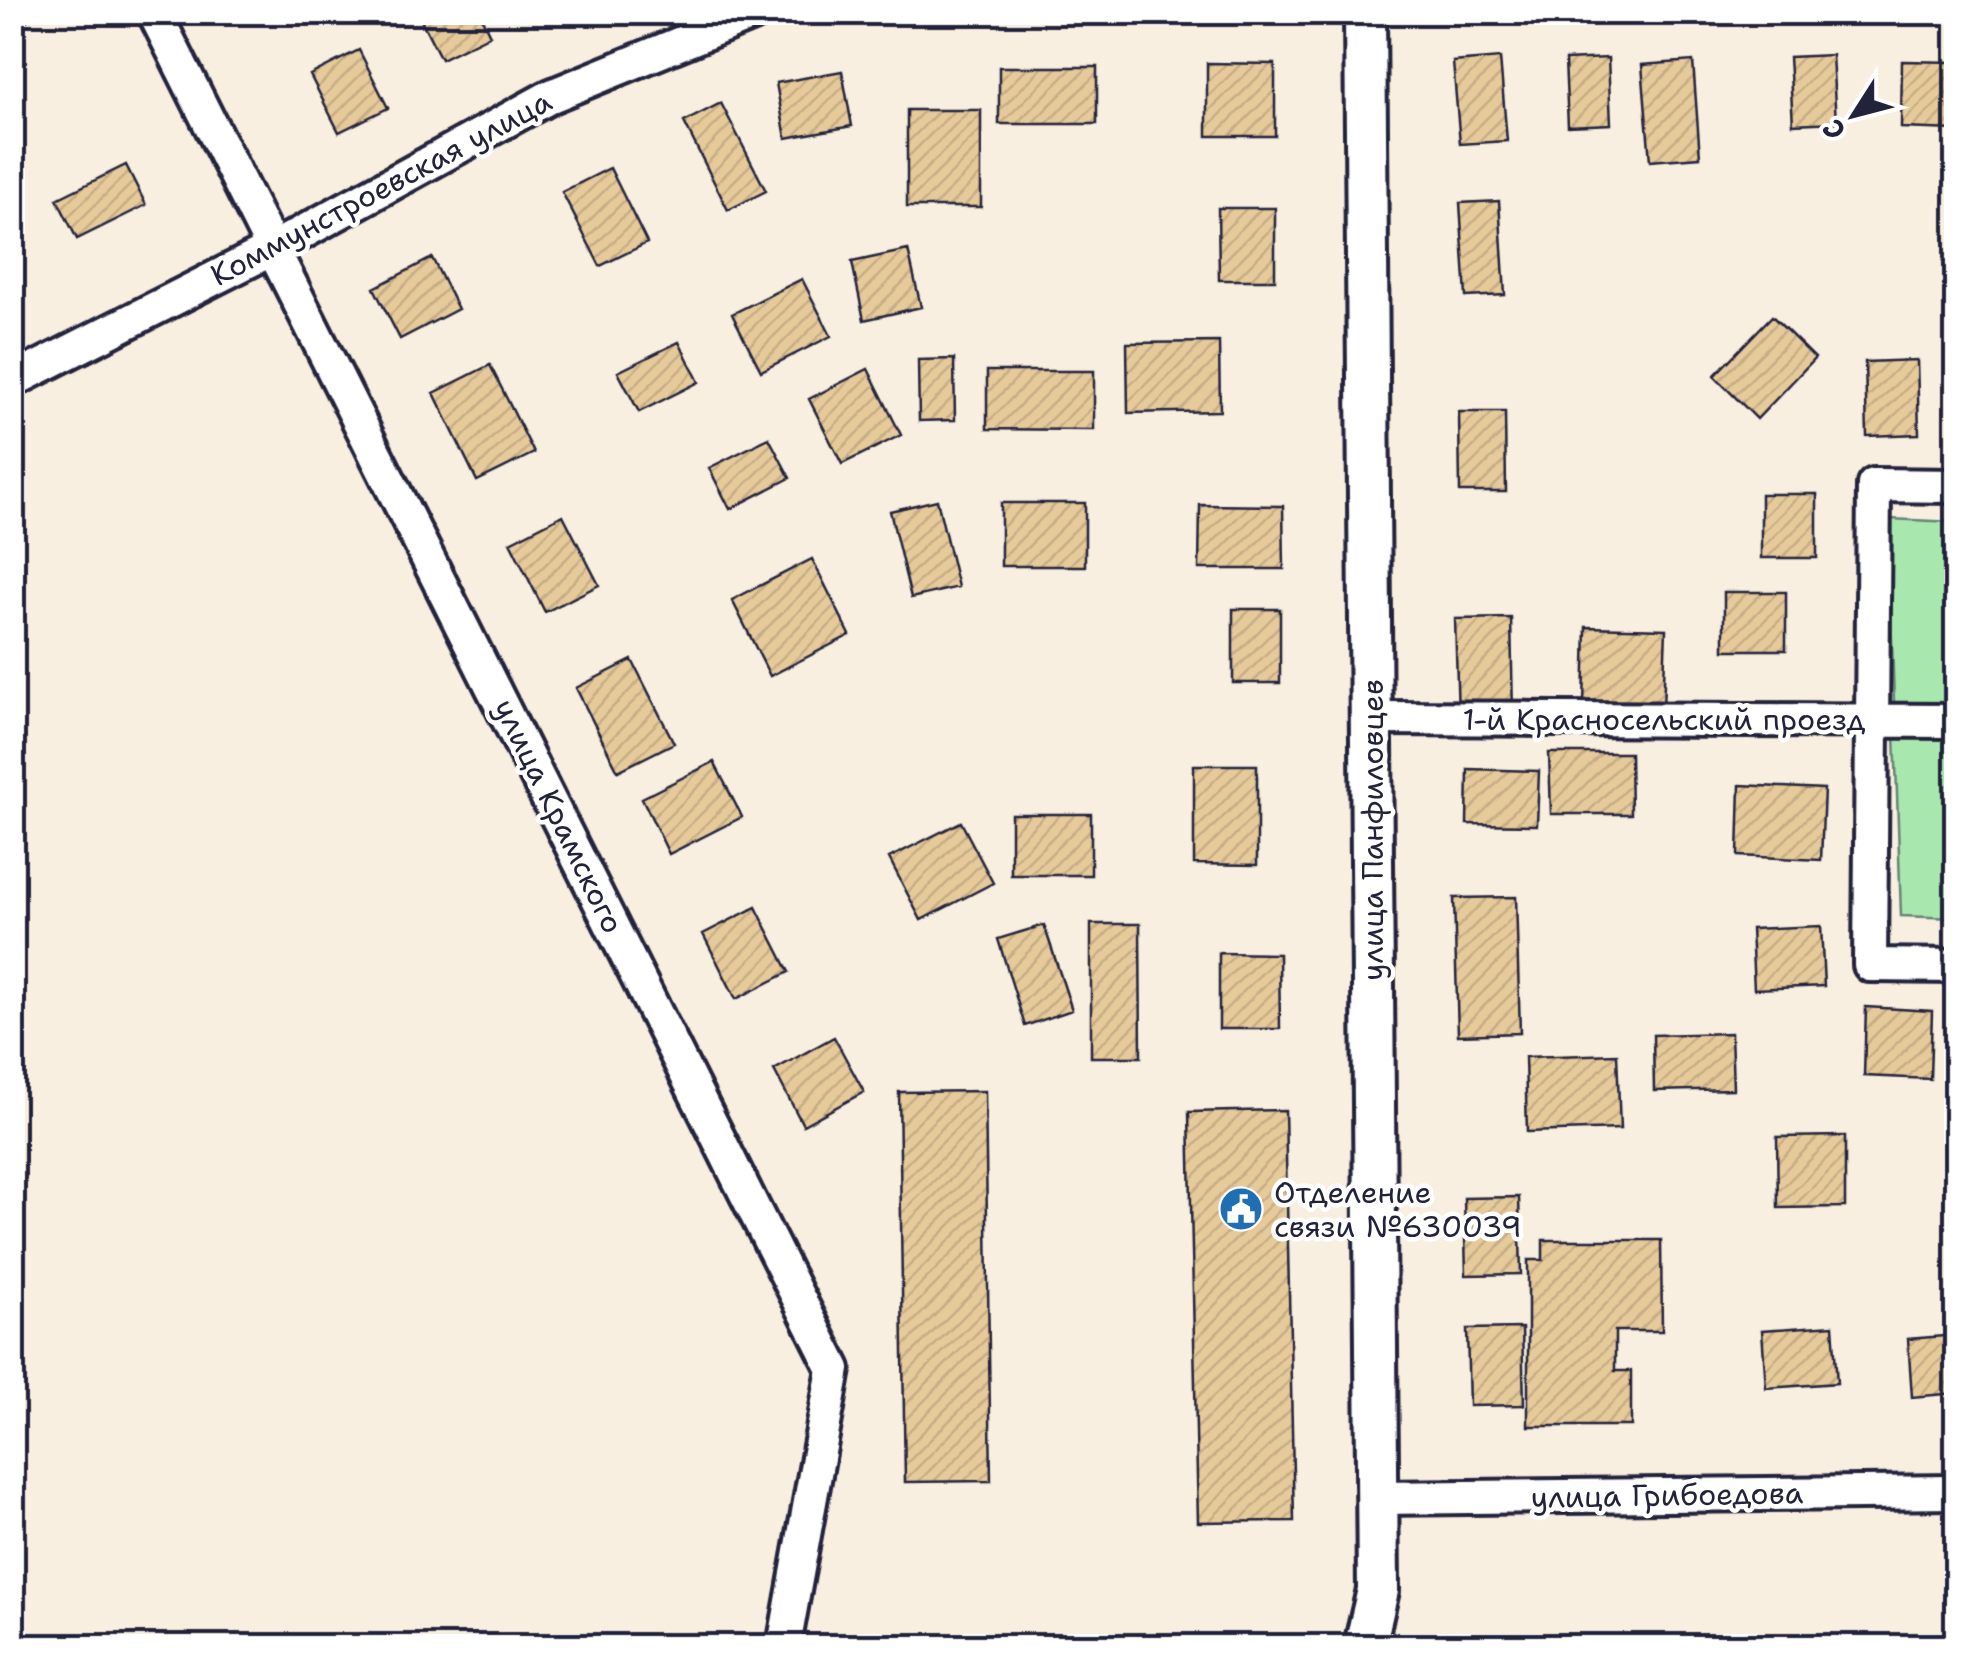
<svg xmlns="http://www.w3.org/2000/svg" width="1969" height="1659" viewBox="0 0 1969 1659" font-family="'Shantell Sans',sans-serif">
<defs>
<pattern id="building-hatch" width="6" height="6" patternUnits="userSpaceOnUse" patternTransform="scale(2.5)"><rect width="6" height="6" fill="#e7ca9a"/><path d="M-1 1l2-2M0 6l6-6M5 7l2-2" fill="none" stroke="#c6ad86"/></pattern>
</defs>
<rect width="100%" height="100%" fill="#f8efe1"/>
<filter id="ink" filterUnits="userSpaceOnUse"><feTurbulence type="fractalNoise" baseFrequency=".01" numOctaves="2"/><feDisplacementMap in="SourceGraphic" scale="20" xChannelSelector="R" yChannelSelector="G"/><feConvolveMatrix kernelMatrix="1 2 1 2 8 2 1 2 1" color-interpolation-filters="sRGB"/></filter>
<g filter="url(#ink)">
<path fill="#a8e7ae" stroke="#658474" stroke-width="2.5" d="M1888,519L1956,522V918L1901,916Z"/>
<path fill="url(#building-hatch)" stroke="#22223b" stroke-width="2.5" d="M12,12H43L12,28Z
M417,12H479L490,35L441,59Z
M359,50L388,108L339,132L310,75Z
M1832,55L1836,122L1793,124L1789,57Z
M1500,58L1507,141L1460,144L1453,62Z
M1608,58L1611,124L1568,126L1565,60Z
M1693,61L1700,157L1650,161L1642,65Z
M1902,61L1956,62V130L1901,128Z
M1207,63L1275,64V136H1207Z
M999,67H1097V124H999Z
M842,71L852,126L786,138L776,83Z
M721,103L766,191L728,210L684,122Z
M907,110H981V207H907Z
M126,165L146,205L77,239L57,199Z
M610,168L647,243L600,266L562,192Z
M1499,201L1505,295L1466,297L1460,203Z
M1218,208H1275V280H1219Z
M908,250L921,307L864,320L852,262Z
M432,258L458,309L400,339L374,288Z
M802,279L831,336L761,371L732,314Z
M1772,316L1815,358L1757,419L1714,376Z
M679,342L699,382L639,412L618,372Z
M1219,342L1220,411L1128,413L1127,343Z
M954,359L955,420L919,421L918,360Z
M1917,360L1919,434L1867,436L1865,362Z
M490,365L534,453L477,481L434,393Z
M868,369L901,435L842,464L809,399Z
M987,371H1094V430L987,429Z
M1459,412H1505L1506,492H1460Z
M769,438L790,478L730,509L709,468Z
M1761,494H1817V558H1761Z
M937,500L958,587L911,598L890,511Z
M1001,503H1085V566H1001Z
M1200,505L1283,506L1284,569H1199Z
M563,515L599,585L545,612L510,542Z
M812,559L850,635L770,676L732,600Z
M1724,592H1786V650H1724Z
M1233,609H1280V683H1233Z
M1511,618L1513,715L1458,716L1455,619Z
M1586,627L1666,629L1663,709L1584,706Z
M632,660L674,743L618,771L576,688Z
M1549,753H1630L1631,814H1551Z
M714,762L742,817L669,854L642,798Z
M1194,765H1257V865L1194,864Z
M1468,769L1539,771L1537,825L1467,824Z
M1740,785L1824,789L1821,860L1738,856Z
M1011,814H1091V875H1011Z
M961,822L993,883L921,920L889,858Z
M1516,897L1520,1033L1458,1035L1454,898Z
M756,907L789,972L736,999L703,934Z
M1091,924H1140L1141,1057H1091Z
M1044,925L1072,1010L1025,1026L998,939Z
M1821,926L1824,986L1754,989L1751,929Z
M1219,953L1279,954L1280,1029H1219Z
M1866,1007L1932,1011L1930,1079L1864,1076Z
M1731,1033L1733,1089L1654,1091L1653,1035Z
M834,1037L864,1092L803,1125L774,1070Z
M1617,1054L1620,1129L1527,1132L1525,1057Z
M985,1091L991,1481L905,1482L899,1092Z
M1285,1110L1294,1521L1198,1522L1189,1112Z
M1845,1136V1207L1778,1208L1777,1137Z
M1519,1197L1521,1274L1466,1275L1464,1198Z
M1543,1240H1661L1662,1331H1615V1371H1631V1426H1528V1260H1543Z
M1833,1325L1837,1383L1766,1388L1762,1330Z
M1522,1328L1524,1405L1469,1406L1467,1329Z
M1956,1335V1393L1912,1397L1908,1339Z"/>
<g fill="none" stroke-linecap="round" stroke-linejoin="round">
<defs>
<path id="minor" d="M154,12L834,1369L784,1646
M12,381L276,247L551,96L757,12
M1956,486L1874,485L1870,965L1956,966
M1371,718L1956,721
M1377,1498L1956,1492"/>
<path id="tertiary" d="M1365,12L1378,1590L1365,1646"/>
</defs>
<use href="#minor" stroke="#22223b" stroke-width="40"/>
<use href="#tertiary" stroke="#22223b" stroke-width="48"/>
<use href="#minor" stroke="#fff" stroke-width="32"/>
<use href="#tertiary" stroke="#fff" stroke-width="40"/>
</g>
</g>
<defs>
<symbol id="civic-disc" viewBox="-11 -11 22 22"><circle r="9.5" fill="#1f6fb2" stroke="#fff"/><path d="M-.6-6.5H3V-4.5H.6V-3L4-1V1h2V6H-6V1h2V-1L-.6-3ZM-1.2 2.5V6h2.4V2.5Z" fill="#fff"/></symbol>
</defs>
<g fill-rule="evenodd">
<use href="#civic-disc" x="1216" y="1184" width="50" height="50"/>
</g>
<g text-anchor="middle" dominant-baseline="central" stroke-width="9" stroke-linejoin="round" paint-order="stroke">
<g font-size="30" fill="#22223b" stroke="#fff">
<text transform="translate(381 188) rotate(-28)">Коммунстроевская улица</text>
<text x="1664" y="719">1-й Красносельский проезд</text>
<text transform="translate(559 816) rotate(64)">улица Крамского</text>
<text transform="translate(1372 830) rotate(-90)">улица Панфиловцев</text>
<text transform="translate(1667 1495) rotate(-1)">улица Грибоедова</text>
</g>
<g font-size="30" fill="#22223b" stroke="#fff" text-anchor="start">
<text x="1274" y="1192">Отделение<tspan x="1274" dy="34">связи №630039</tspan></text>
</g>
</g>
<rect width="1969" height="1659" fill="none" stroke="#fff" stroke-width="50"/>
<rect x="25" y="25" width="1919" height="1609" fill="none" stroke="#22223b" stroke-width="4" filter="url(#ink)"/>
<g transform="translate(1854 115) rotate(234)" stroke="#ffffff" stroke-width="8" paint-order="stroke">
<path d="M0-8L18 38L0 25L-18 38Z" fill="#22223b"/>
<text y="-15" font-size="28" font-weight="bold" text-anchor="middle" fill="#22223b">С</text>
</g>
</svg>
